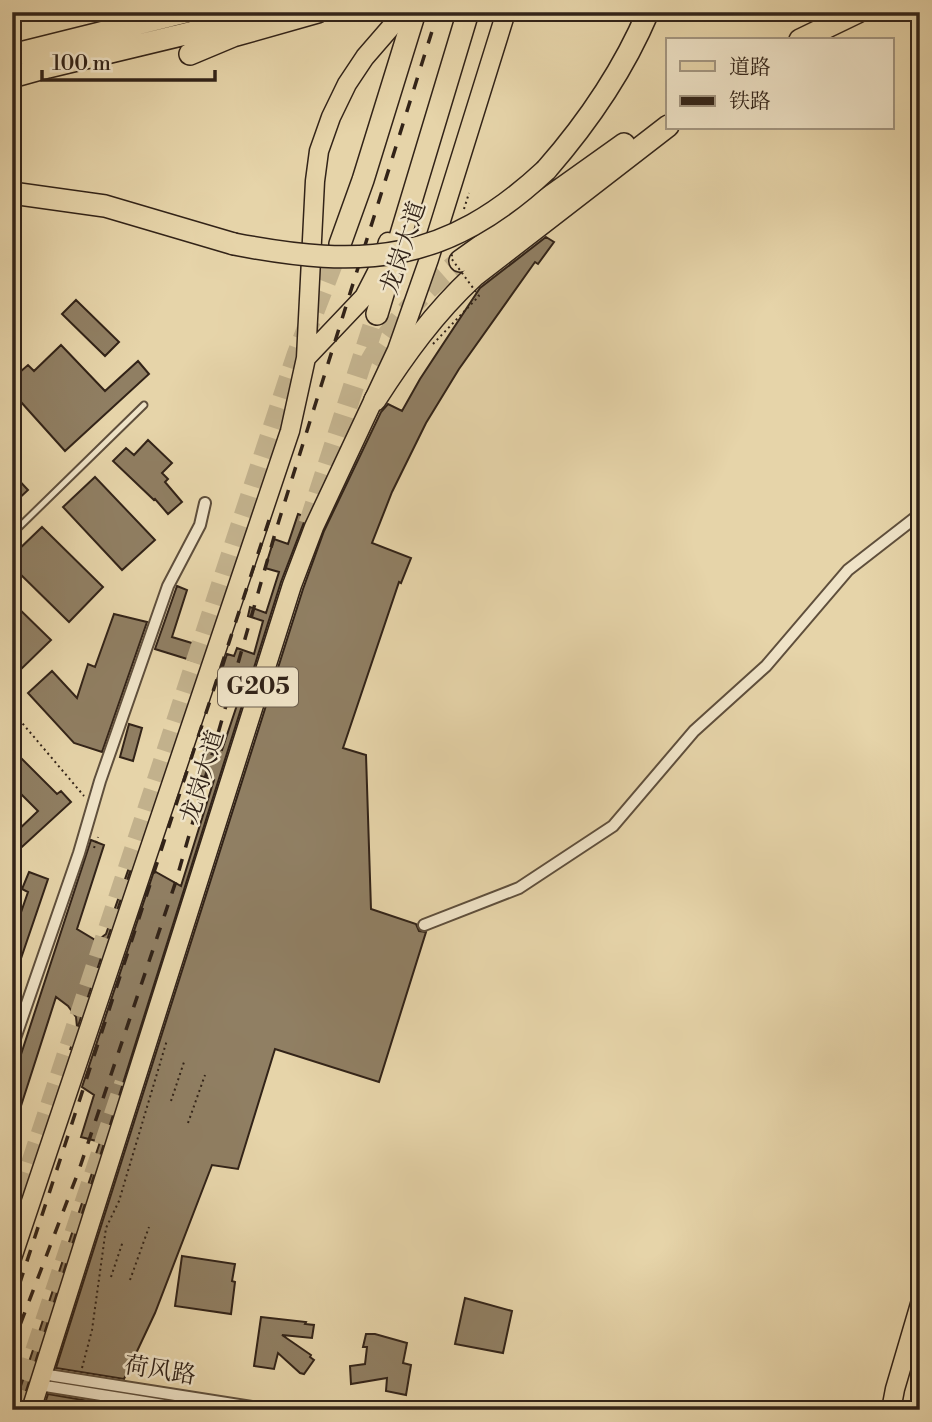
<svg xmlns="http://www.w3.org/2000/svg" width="932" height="1422" viewBox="0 0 932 1422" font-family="'Libre Bodoni','Noto Serif SC',serif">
<rect width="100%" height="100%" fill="#e6d4a9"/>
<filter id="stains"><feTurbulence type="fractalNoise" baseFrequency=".00286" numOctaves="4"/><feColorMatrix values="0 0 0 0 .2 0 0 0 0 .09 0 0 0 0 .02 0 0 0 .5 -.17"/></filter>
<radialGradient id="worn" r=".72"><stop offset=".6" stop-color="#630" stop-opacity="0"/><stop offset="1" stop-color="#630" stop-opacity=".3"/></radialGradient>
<path fill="#907f63" stroke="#322318" stroke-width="2" d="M546,237L554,242L538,264L535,262L459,369L426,423L392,492L372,543L411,558L401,583L399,582L343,748L366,755L371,909L416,924L419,931L426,932L379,1082L275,1049L238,1169L212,1165L155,1313L124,1379L56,1368L303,589L324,531L381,412L388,404L402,411L420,379L480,288Z
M76,300L119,342L105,356L62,314Z
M61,345L105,391L138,361L149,374L65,451L12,392V379L28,365L34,371Z
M148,440L172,463L162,473L168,479L165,482L182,502L168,514L155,499L154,500L113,461L126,448L134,455Z
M12,473L28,490L12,505Z
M95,477L155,540L122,570L63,507Z
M298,514L306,517L281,582L20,1410H13L97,1158L95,1157L100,1142L81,1137L94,1095L82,1087L154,871L181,886L214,780L197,775L206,745L222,750L246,678L222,670L227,654L234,656L237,648L254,654L263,621L248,616L250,607L266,613L279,572L265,568L274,539L288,544Z
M42,527L103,587L69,622L12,566V556Z
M177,586L187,590L172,637L205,647L200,663L155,649Z
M12,602L51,640L12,678Z
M114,614L147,622L102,752L74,743L28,693L52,671L77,698L88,664L95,667Z
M129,724L142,728L133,761L120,757Z
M12,749L57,794L61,791L71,802L12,856V836L38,811L12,785Z
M91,840L104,845L77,929L97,941L106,934L132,859L134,860L70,1050L77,1027L76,1017L68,1006L56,997L20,1109L12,1106V1082Z
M29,872L48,879L14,979L12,924L15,917L19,918L28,892L22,889Z
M182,1256L235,1264L232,1281L235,1282L231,1314L175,1306Z
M465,1298L512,1311L503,1353L455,1344Z
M261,1317L306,1322L305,1324L314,1325L312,1338L282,1335L311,1355L310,1357L314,1360L304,1374L300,1373L278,1353L274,1369L254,1366Z
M366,1334H375L407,1343L403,1363L411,1365L406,1395L386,1391L387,1378L351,1384L350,1366L365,1364L367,1347H363Z
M48,1394L112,1405L109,1410H43Z"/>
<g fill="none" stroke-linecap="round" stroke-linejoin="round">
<path stroke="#c2b18c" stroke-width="21" stroke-dasharray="21 10" stroke-linecap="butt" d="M370,362C392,323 426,288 460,261
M309,524L377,314
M12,1223L297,355L340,244
M16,1410L125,1083"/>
<defs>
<path id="lane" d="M12,534L144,405"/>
<path id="street" d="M424,925L519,888L613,826L694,731L766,666L848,570L920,514
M12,1047L79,853L100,781L168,586L200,525L205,503
M42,1374L271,1410
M39,1385L195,1410"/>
<path id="primary" d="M306,358L364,297L382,262L388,242
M12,1258L290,431L306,358L315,181L319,151L331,117L347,84L365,57L404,12
M31,1410L292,585L314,527L397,350L429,259L506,12
M891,1410L895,1389L920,1304"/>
<path id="highway" d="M800,40L858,12
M190,54L233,36L318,12
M12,55L185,12
M12,77L48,67L277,12
M546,170C588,122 623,71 648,12
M12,193L105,206L234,244
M340,244L363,180L415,12
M460,261L624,144
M377,314L468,12
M375,400C404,355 434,313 474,276L668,126"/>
</defs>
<use href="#lane" stroke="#5f4f3c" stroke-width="9"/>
<use href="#street" stroke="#5f4f3c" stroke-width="14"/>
<use href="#primary" stroke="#322318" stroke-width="21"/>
<use href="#highway" stroke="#322318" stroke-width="24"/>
<path stroke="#322318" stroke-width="2" stroke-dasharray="2 3.5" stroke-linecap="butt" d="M12,711L84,796
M94,848L98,837
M171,1101L184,1062
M188,1123L205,1075
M111,1277L123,1241
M130,1280L149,1227
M82,1368L92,1330L106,1228L119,1201L167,1040
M73,1404L107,1410
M71,1410L74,1401"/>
<use href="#lane" stroke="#efe3c7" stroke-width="5"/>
<use href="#street" stroke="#efe3c7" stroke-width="10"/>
<use href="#primary" stroke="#e6d4a9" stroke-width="18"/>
<use href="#highway" stroke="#e6d4a9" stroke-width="21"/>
<path stroke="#322318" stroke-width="3.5" stroke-dasharray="12 12" stroke-linecap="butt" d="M12,1307L269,520
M12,1346L79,1170L176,881L276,530L438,12"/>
<defs>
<path id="highway-bridge" d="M234,244C364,269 445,264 546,170"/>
</defs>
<use href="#highway-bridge" stroke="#322318" stroke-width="24" stroke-linecap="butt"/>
<path stroke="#322318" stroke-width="2" stroke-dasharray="2 3.5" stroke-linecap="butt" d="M464,209L469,193
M433,344L479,296L451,258L453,252"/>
<use href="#highway-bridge" stroke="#e6d4a9" stroke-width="21"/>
</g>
<g text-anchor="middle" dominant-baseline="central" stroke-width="5" stroke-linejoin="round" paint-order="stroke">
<rect fill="#efe3c7" stroke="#6b5d4c" stroke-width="2" x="218" y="667.5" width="80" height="39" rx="5"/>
<g font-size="23" font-weight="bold" fill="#322318">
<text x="258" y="687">G205</text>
</g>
<g font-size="24" fill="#322318" stroke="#efe3c7">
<text transform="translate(404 248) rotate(-72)">龙岗大道</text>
<text transform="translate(203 777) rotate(-73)">龙岗大道</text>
<text transform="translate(160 1371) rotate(9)">荷风路</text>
</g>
</g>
<rect width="932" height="1422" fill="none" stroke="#e6d4a9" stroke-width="42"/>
<rect x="14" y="14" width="904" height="1394" fill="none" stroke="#322318" stroke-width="3.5"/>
<rect x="21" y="21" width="890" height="1380" fill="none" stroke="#322318" stroke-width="2"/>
<rect x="666" y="38" width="228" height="91" fill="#efe3c7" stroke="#a39681" stroke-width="2"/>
<rect x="680" y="61" width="35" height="10" fill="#e6d4a9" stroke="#a39681" stroke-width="2"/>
<text x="729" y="74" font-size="21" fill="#322318">道路</text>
<rect x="680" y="96" width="35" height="10" fill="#322318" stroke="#a39681" stroke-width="2"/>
<text x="729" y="108" font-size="21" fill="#322318">铁路</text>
<path d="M42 70v10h173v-10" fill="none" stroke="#322318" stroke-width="3.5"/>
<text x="52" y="70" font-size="21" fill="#322318" stroke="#efe3c7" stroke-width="5" paint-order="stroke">100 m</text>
<rect width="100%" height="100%" filter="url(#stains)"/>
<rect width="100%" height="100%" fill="url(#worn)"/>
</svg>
